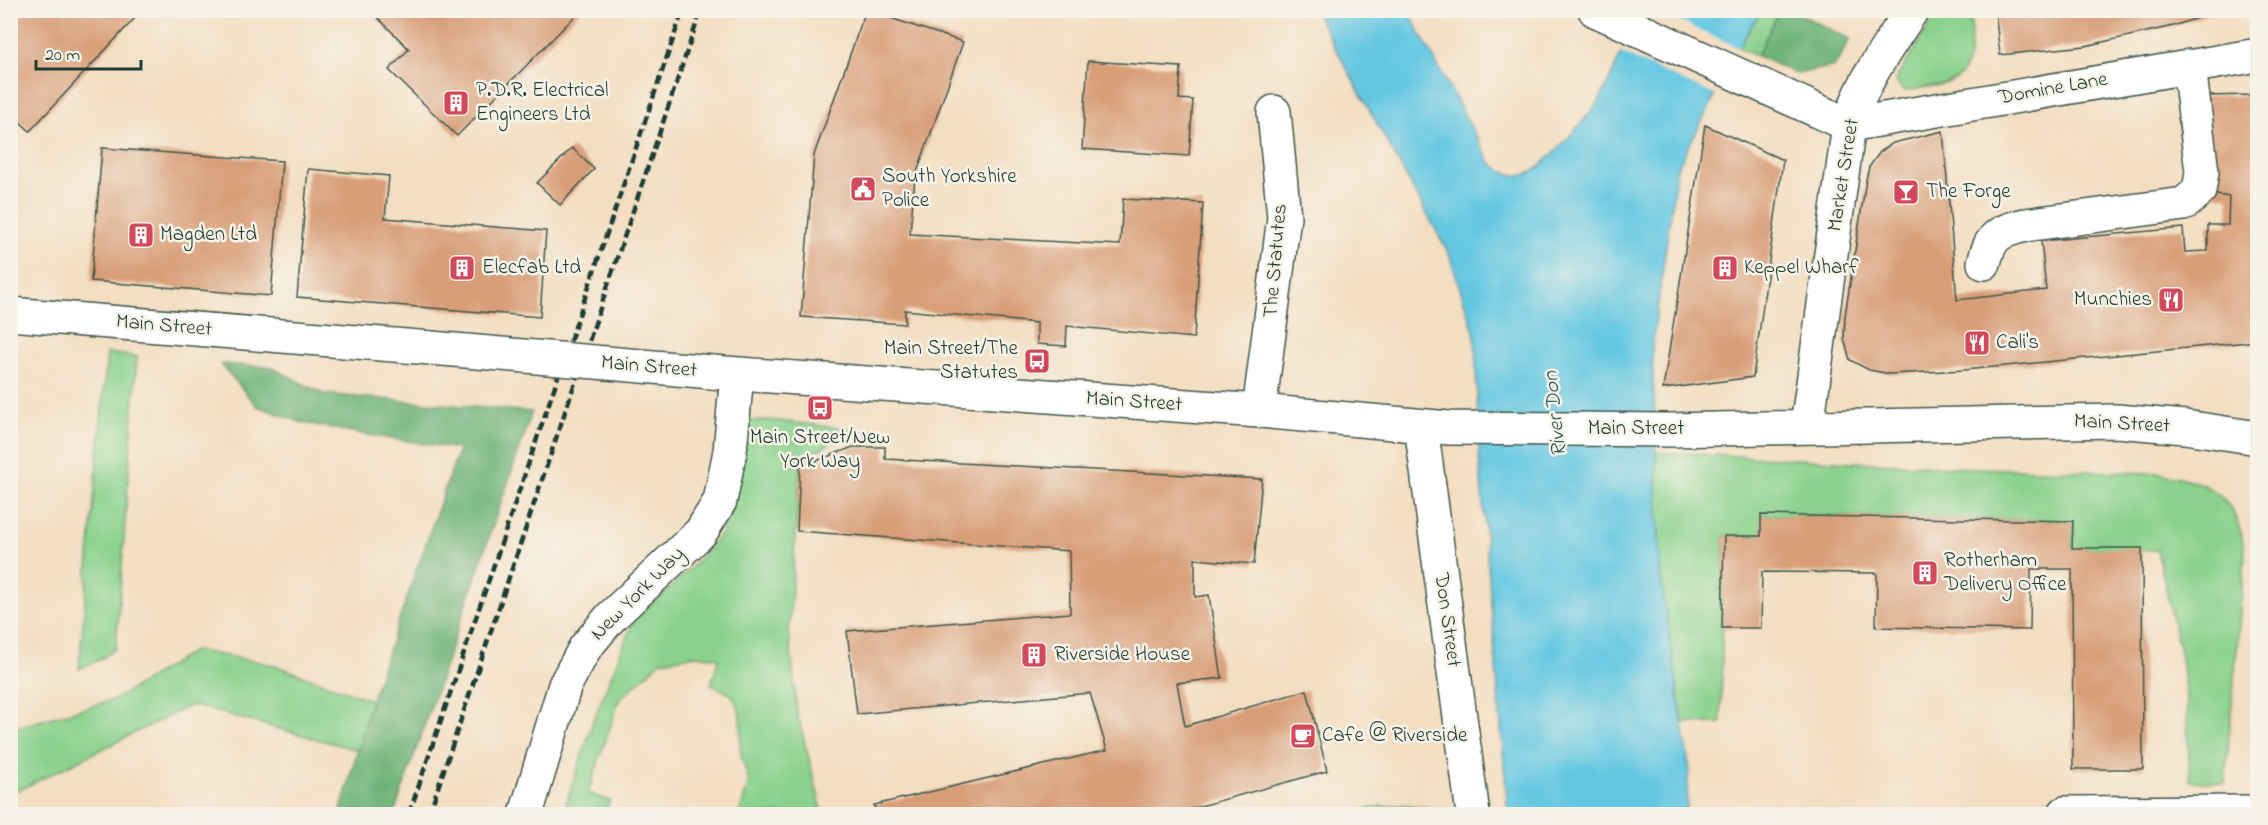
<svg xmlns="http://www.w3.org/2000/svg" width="2268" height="825" viewBox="0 0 2268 825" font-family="'Indie Flower',sans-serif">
<rect width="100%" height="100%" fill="#f7f3e8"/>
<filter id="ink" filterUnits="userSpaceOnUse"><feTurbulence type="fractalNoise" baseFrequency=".0167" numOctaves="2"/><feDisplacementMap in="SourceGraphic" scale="12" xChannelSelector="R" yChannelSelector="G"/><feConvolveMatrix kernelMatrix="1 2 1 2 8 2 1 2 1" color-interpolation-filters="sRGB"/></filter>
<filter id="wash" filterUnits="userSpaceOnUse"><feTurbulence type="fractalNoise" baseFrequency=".008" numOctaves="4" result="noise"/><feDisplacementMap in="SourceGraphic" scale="24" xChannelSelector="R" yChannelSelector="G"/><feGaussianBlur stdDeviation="1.35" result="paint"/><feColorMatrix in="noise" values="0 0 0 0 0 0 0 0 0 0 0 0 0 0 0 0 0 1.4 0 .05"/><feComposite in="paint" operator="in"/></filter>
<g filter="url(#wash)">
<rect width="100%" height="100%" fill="#f3dec1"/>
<path fill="#89d18c" stroke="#548760" stroke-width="1.5" d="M1761,11H1779L1757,56L1738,48Z
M1938,11H1971C1970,32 1976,72 1950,82C1936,87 1919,88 1904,91L1895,81Z
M107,353L137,357L116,648L101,659L79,669Z
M769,420L852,429L801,461L800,467L789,630L797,713L823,814H739L749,782L740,751L741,723L738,705L732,695L711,684L719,658L696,655L661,661L619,700L588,793L610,801L605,814H563L593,721L635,617L659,598L701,558L723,531L731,464L749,421Z
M1656,452L1974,468L2156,473C2212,481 2238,495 2245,555L2225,783L2190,781L2186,696L2180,652L2157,550L2072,548L2073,521L1762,515L1761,536H1724L1721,723H1683L1660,573Z
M195,650L274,665L371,700L358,750L191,705L23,788L11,792V729L116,699Z
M1408,805L1428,807L1435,814H1350L1381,806Z"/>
<path fill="#6eb378" stroke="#467856" stroke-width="1.5" d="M1779,11H1793L1850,39L1835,66L1797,74L1757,56Z
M221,364L271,367L323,394L532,412L394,814H340L371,700L459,449L374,436L300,422L257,406Z"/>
<path fill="#64c7e2" stroke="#42828b" stroke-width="1.5" d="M1315,11H1408L1490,162C1500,172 1514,178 1528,174C1541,170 1594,111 1601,97C1616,69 1626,40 1636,11H1761L1725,70L1711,104L1677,168L1652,346L1660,573L1689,766L1686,814H1508L1479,456L1475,335L1449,254Z"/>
<path fill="#f3dec1" d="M1633,10L1657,11L1741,49L1727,72L1717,96L1619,52Z"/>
<g id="blocks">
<path fill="#d89e78" d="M10,10H129L136,17L30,131L10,113Z
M370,10H581L457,136L389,70L409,49Z
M866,10L963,42L915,178L910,234L1120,245L1123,199L1203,203L1194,338L1067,326L1066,346L1037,344V323L905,310V324L801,317L814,155Z
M1995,10H2219V11L2173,26L2085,46L2000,55Z
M1088,61L1181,67L1179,99L1193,100L1189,156L1082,149Z
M2258,95V341L1964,370L1890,374L1869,370L1850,360L1844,339L1845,316L1866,180L1869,167L1880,152L1893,143L1943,131L1957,300L2046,290L2041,241L2183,228L2185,252L2208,251V225H2228L2229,197L2211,194L2201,96Z
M1705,125L1783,160L1753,377L1663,389Z
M102,148L282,161L271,296L91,281Z
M572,148L594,169L560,205L537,183Z
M308,169L389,176L385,218L546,231L540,317L297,297Z
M853,447H885V459L1262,479L1254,564L1195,559V597L1209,595L1222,678L1177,683L1185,726L1307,690L1327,771L1172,814H877L874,805L1107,750L1090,693L857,714L847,631L1070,613L1069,551L797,531L800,467Z
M1761,515L2073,521L2072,548H2142L2143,769H2073L2072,569H2031L2030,630L1876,627L1877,573L1762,572L1761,628H1722L1724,536H1761Z"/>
</g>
</g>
<g filter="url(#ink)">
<use href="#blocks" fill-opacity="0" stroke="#3f5549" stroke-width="1.5"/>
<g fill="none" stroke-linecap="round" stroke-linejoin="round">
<defs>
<path id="minor" d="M1595,10L1849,125
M1849,125L2258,55
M1984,263C1991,235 1998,232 2025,225L2184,204L2199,191L2202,172L2189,66
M10,314L431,348
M712,372L1259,411L1449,428L1668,430L2117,421L2185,427L2258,438
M1259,411L1284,217L1274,112
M1421,426L1473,814
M1807,426L1849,125C1861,83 1888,47 1912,10
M2065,813L2258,812
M526,814L565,685L585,648L610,618L701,532L720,501L730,451L737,374"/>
</defs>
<use href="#minor" stroke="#3f5549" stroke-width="36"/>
<use href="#minor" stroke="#fff" stroke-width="33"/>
<path stroke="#1f3d34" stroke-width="4.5" stroke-dasharray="9 4.5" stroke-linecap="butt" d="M409,814L683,10
M429,814L701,10"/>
<defs>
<path id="minor-bridge" d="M431,348L712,372"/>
</defs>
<use href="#minor-bridge" stroke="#3f5549" stroke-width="36" stroke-linecap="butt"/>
<use href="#minor-bridge" stroke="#fff" stroke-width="33"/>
</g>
</g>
<defs>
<symbol id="building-square" viewBox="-11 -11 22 22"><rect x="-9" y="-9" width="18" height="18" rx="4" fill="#d1495b" stroke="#f7f3e8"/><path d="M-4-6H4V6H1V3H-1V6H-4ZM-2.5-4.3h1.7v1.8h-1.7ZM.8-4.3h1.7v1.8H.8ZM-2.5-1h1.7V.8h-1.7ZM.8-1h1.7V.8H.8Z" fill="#fff"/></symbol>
<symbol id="civic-square" viewBox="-11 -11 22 22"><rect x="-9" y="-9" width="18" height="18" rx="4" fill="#d1495b" stroke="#f7f3e8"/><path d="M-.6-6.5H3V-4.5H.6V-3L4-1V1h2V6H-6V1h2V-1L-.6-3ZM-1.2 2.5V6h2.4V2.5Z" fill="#fff"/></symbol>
<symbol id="bar-square" viewBox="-11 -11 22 22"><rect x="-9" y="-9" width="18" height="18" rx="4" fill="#d1495b" stroke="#f7f3e8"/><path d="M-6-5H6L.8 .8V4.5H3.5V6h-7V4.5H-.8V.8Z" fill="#fff"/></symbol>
<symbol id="restaurant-square" viewBox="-11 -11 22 22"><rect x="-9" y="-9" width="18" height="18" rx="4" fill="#d1495b" stroke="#f7f3e8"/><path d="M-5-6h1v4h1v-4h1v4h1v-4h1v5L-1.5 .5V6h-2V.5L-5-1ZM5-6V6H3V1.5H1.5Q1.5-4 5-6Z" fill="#fff"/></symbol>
<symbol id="bus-square" viewBox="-11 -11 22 22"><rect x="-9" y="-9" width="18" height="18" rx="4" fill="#d1495b" stroke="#f7f3e8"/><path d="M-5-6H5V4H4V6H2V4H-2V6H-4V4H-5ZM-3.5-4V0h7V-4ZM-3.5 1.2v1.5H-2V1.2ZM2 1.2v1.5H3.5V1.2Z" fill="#fff"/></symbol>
<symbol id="cafe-square" viewBox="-11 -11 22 22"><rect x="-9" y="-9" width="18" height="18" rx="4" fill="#d1495b" stroke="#f7f3e8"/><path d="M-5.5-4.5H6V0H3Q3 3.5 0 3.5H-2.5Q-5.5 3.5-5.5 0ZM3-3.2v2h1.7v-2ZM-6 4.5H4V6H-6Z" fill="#fff"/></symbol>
</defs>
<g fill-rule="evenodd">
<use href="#building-square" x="441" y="88" width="30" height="30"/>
<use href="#civic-square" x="848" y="174" width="30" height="30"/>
<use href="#bar-square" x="1891" y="177" width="30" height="30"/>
<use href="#building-square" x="126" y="220" width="30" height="30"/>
<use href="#building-square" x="447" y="253" width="30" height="30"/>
<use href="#building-square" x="1710" y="253" width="30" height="30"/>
<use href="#restaurant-square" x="2156" y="285" width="30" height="30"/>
<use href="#restaurant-square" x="1962" y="328" width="30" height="30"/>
<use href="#bus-square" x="1022" y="346" width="30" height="30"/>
<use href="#bus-square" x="805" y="393" width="30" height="30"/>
<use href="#building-square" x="1910" y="558" width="30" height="30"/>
<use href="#building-square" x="1019" y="640" width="30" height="30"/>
<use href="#cafe-square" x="1288" y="721" width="30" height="30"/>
</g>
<g text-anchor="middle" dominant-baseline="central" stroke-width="5" stroke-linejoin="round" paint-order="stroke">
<g font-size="21" fill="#1f3d34" stroke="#f7f3e8">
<text transform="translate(2053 89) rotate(-10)">Domine Lane</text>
<text transform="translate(1844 175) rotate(-81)">Market Street</text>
<text transform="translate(1276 261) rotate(-85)">The Statutes</text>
<text transform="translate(164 326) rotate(5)">Main Street</text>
<text transform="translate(649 367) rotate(5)">Main Street</text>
<text transform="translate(1134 402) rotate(4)">Main Street</text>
<text transform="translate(2122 424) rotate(3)">Main Street</text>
<text x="1636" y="429">Main Street</text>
<text transform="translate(638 594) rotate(-45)">New York Way</text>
<text transform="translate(1447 620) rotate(82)">Don Street</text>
</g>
<g font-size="21" fill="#1f3d34" stroke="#f7f3e8" text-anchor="start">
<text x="476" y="91">P.D.R. Electrical<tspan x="476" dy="24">Engineers Ltd</tspan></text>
<text x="882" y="177">South Yorkshire<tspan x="882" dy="24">Police</tspan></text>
<text x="1926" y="192">The Forge</text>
<text x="160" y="235">Magden Ltd</text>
<text x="482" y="268">Elecfab Ltd</text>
<text x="1744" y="268">Keppel Wharf</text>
<text x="2152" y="300" text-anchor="end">Munchies</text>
<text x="1996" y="343">Cali's</text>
<text x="1018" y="349" text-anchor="end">Main Street/The<tspan x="1018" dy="24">Statutes</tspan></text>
<text x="820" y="438" text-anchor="middle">Main Street/New<tspan x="820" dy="24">York Way</tspan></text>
<text x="1944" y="561">Rotherham<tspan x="1944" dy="24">Delivery Office</tspan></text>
<text x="1054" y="655">Riverside House</text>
<text x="1322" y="736">Cafe @ Riverside</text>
</g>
<g font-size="22" font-style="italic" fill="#2d5957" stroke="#f7f3e8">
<text transform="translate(1556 414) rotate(-96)">River Don</text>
</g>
</g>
<rect width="2268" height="825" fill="none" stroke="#f7f3e8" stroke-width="36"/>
<path d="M36 60v9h105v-9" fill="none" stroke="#1f3d34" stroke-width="3"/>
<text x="45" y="60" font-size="18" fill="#1f3d34" stroke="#f7f3e8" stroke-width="4.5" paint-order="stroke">20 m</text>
</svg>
